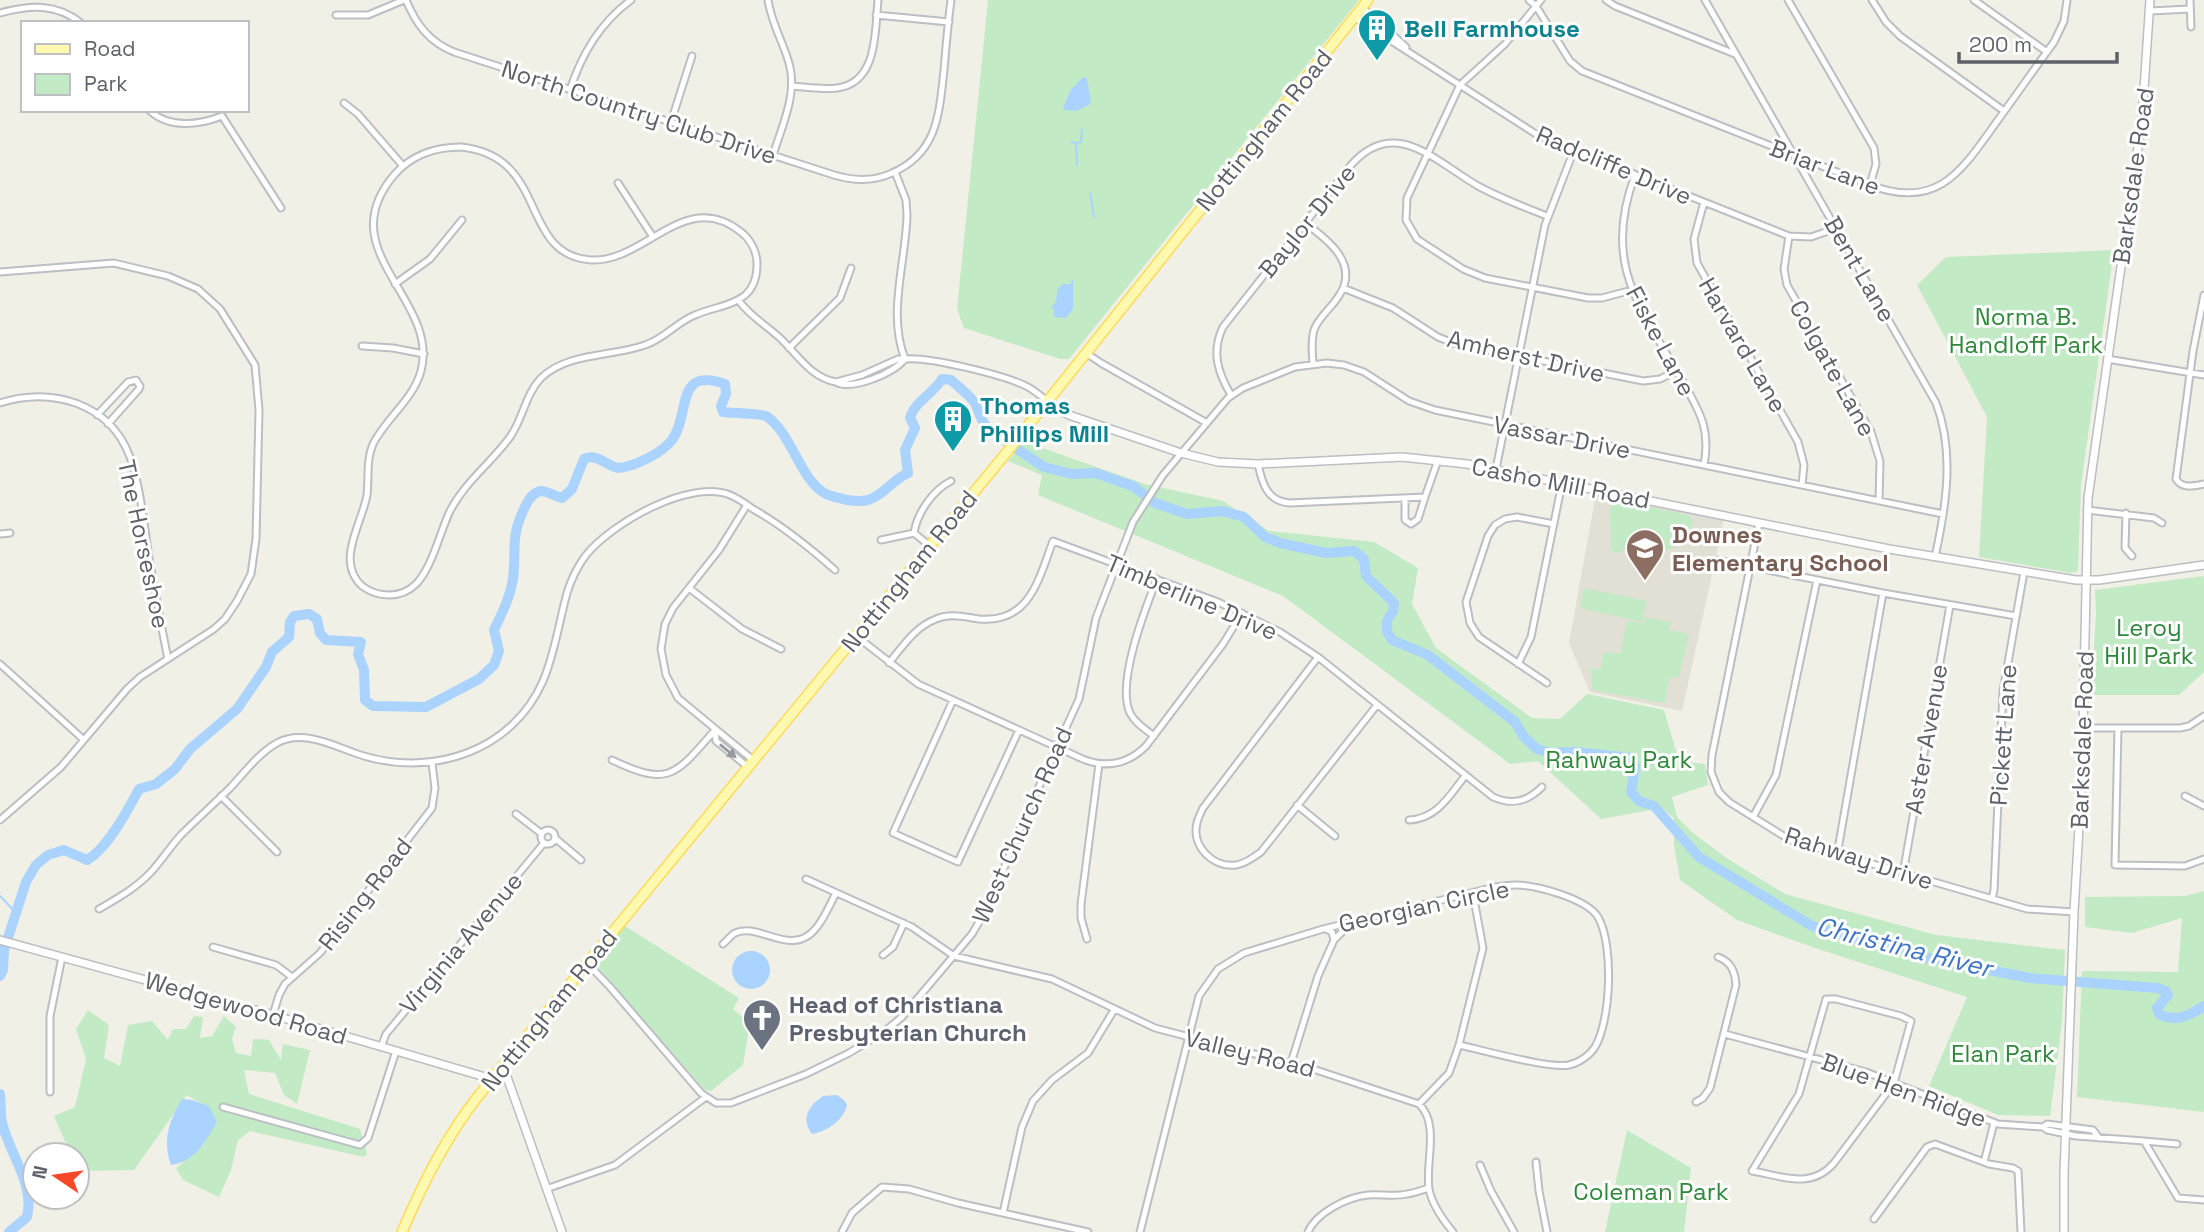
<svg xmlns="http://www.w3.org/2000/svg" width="2204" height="1232" viewBox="0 0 2204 1232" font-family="'Space Grotesk',sans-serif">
<rect width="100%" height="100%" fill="#f1f0e7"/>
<path fill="#e2dfd5" d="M1596,494L1724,520L1682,711L1590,692L1569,643Z"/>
<path fill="#c2eac5" d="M988,0H1359L1069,359H1060L964,328L957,309Z
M2114,250L2081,485L2078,571L2071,573L1979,557L1987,417L1917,285L1946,257Z
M1025,442L1145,484L1223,501L1269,531L1374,542L1418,568L1412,604L1436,648L1532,718L1560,719L1587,694L1664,710L1679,761L1705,764L1708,785L1672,797L1677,817L1693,833L1725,857L1785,894L1936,935L2065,950L2062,1022L2050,1116L1998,1115L1929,1086L1967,997L1815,948L1737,920L1680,880L1674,845V818L1662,808L1601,819L1538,761L1510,764L1283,596L1038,495L1042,475L1008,461Z
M1617,500L1688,515L1693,520C1691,536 1681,551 1663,549V545L1636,539L1625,550L1616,553L1611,550L1610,506L1612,501Z
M2204,576V672L2179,695H2091L2096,614L2095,590Z
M1584,588L1647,601L1642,622L1580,608Z
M1645,617L1671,622L1669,630L1689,634L1679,677L1669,678L1665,703L1593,690L1590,668L1600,669L1604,652L1620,654L1627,621L1644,624Z
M2204,891V1112L2077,1097L2082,971L2178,972L2182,918L2132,933L2085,927V897L2185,896Z
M625,926L739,998L733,1009L750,1023L743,1065L711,1091L705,1090L594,963Z
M88,1010L109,1025L104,1058L120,1066L128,1025L152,1021L168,1040L173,1029H186L194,1016L203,1017L200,1038L212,1036L224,1016L236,1027L232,1039L236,1053L251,1056L253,1039L269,1040L281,1060L283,1044L310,1050L297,1104L284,1095L275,1073L244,1070L249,1094L360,1129L367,1154L364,1157L250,1131L238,1140L231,1170L219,1197L183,1180L176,1168L204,1144L211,1110L187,1095L134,1170L78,1171L77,1155H71L54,1116L75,1107L86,1059L76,1029Z
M1627,1130L1691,1168L1684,1232H1605Z"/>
<path fill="#aad3ff" d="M1083,77L1087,78L1091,104L1076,111L1064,110L1063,108L1070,91Z
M1073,279V309L1066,318L1054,317V309L1051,308L1056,301L1058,288L1063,284H1070Z
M732 970a19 19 0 1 1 38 0a19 19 0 1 1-38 0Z
M837,1095L844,1100L847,1105C844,1120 826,1132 812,1134C800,1119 809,1105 823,1096Z
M182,1099L192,1100L209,1106L217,1122C206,1141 195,1162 171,1165C162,1140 169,1121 182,1099Z"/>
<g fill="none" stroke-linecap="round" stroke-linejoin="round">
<path stroke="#aad3ff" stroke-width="2" d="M1071,142L1075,143
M1076,143L1077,165
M1077,143L1081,142L1082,129
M1090,193L1094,217
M0,896L16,913"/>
<path stroke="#aad3ff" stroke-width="10" d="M0,976L3,970L4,950L26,882L36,865L48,855L64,850L87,860C107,849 128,810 139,789L156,784L175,769L190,749L237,709L266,667L272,652L289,637L290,622L294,616L309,614L317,619L320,633L326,640L361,642L358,654L364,670L365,700L373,706L426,707L479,679L494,665L499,651L494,630C502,613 510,598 513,579C517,547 509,538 526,505C529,499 533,492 541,491C547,491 555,496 562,498L572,489L584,459C596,453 606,465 618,468C634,467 662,453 672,440C691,414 674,366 725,384L726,394L721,406L723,412C731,413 762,414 766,416C792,433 799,479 826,494C832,497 840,498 847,500C854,501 861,502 868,500C883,496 893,479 908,473L905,450L915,428L910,418C915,401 933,394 942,379L951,380L968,395L975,403L982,420L989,430L1044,467L1072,474L1095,473L1133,486L1155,503L1187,514L1222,511L1244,517L1265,537L1280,543L1326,553L1354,551L1364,559L1366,576L1394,603L1393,611L1387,621V631L1392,640L1428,655L1515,722L1524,737L1537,749L1551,753L1575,752L1630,758L1635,766L1631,792L1639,801L1654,806L1699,857L1812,926L1871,943L1900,946L1922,957L2030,978L2157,988L2166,991L2168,995L2157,1008L2159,1014C2175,1023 2189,1016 2204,1006
M0,1094C1,1103 0,1113 2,1122C9,1154 35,1183 27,1217L9,1232"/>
<defs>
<path id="minor" d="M406,0C416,24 429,42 454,52L834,175C854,181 873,182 892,173C938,153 939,114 944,70C946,46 948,23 951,0
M768,0C771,22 783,42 789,63C798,93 782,126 773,155
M1529,0L1536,6L1570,61L1582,71L1870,185C1939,211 1962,170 1998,120C2017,94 2035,68 2054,42L2064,21L2067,0
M1541,0L1505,44L1460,85L1407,198L1406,220L1417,239L1463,269L1485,278L1588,298H1602L1632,290
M1606,0L1615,6L1735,54
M1705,0L1936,403C1955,452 1946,507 1935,557
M1788,0L1874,148L1876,164L1870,185
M1872,0L1886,22L1900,36L2004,111
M1974,0L2047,52
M2190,0L2191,27
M1362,7L1406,47
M2150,11L2190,9
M0,13C30,5 56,3 81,23
M336,15H368L404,0
M876,15L949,22
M1354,17L1539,136L1789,236L1811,237L1837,228
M792,86C806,87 822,90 837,88C878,83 875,31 878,0
M570,90C582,53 600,23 631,0
M344,103L358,114L403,166
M149,110C169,129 199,125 222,116L281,208
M671,122L692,56
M461,147C550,156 518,255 591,260C645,263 685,187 741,232C751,240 757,252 757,264C757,306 723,303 695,315C677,322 664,339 645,345C612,357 568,352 541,378C525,395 523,419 510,437C491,463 465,482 450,511C440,532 432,568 416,584C409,591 399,595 389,595C380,595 370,592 362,586C335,561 362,524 367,495C369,478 366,460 373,444C386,418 413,400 421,371C440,298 328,251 395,174C412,155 436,147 461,147Z
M895,172L906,200L907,215C906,262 887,314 905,359C928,356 1002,375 1024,385C1033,389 1040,395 1047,401
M1635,175C1602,263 1639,306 1682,380C1699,411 1711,428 1704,465
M618,183L653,237
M1704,202L1694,239L1697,263L1798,442L1804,465L1802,485
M1305,223C1327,239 1359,263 1340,294C1333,307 1319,316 1314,330C1311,341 1312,352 1313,363
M1789,236L1784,269L1787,285L1871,432L1880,461L1879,501
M0,272L114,263L168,276L198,289L220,309L255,365L259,410L256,539L251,574L237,601L225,619L214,629L140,677L127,689L61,767L0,820
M395,284L430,259L462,220
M1343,288L1393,308L1438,337L1453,343L1643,381L1660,379L1676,371
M2204,295L2193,351L2176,479C2182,489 2193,486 2204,484
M739,301C751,317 766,325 780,338C798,355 810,377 836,382
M362,346L393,348L424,354
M789,348L840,298L851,268
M1086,353L1101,363L1207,423
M898,359H905C894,373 852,391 836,382L862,375Z
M2107,359L2204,375
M1231,395C1218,373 1211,352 1223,327L1351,165C1395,115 1436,162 1478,186C1500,198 1524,207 1547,216
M0,403C51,386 110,403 130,457C141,489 144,525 149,558C155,592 161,625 168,659
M97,415L128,382L136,380L140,386L139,389L108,424
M1258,464C1262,483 1267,501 1289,503L1425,497L1438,460
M1496,469L1545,225L1574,150
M1405,498V520L1411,524L1418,519L1425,497
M747,505L719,550L673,608L665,624L661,649L666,675L678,698L753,760
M2087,510L2154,518L2162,523
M2126,513L2125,548L2132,556
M1759,523L1712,755L1711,772L1719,792L1729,802L1790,840L2027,909L2074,912
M0,534L10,533
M881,540L914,533
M930,546L914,533C917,513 933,490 951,481
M1717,560L1883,593L2016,616
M689,588L742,629L781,649
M856,636L918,684L1085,760C1108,768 1129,763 1146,746L1223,644L1242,613
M1318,657L1203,808C1201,812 1198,818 1197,823C1191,846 1213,868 1236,865C1245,864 1254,857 1261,852L1377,705
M889,663C903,646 915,627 936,619C950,613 964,617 979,619C1030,624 1039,578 1053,541L1218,602L1280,632L1318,657L1493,797C1513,806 1528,801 1542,787
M0,664L84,740
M1518,664L1531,637L1562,483
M1547,683L1479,637L1470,623L1466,602L1488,536L1495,525L1505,519L1517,517L1554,524
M953,700L893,833L958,862L1019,730
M2084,728H2180L2189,726L2204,716
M2118,728L2115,865L2185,866L2204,859
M715,730L716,741L748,767
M1154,736C1145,729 1135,723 1130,713C1116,683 1145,609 1157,579
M612,760C670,788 676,774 715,730
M221,796L277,852
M2185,796L2204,806
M1297,805L1335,836
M516,814L542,834
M1753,817L1776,775L1817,580
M1409,820C1437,819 1450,795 1465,776
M541 837a7 7 0 1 1 14 0a7 7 0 1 1-14 0Z
M555,838L581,860
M1837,855L1883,593
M1903,874L1950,605
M806,879L912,927L954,956L1052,979L1155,1028L1316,1070L1419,1104C1440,1124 1425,1163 1429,1189C1432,1205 1443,1220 1453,1232
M1992,899L1994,890L2003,691L2024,572
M99,909C118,898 136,888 151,872C162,860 170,847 181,835C197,819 215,803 231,787C245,772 259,753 277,743C305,728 337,748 364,756C434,777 513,750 543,681C555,653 559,622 567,593C571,580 577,567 586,555C612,523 689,479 730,495C738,498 746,504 753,509C783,526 809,547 835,570
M1326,929L1332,932L1334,940L1351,923
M1087,939L1081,918V904L1099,764
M723,944C727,941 731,935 735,933C759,921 792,960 817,927C825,917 830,904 836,893
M213,947L276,965L292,977
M883,955L893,947L904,923
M587,963L610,987L701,1093L716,1103H731L806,1074L849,1053L885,1031L902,1017L972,934L989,905L1022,824L1079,699L1096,618L1133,522L1163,475L1228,398L1243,388L1295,367L1327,363L1344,365L1364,372L1409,401L1435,410L1943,514
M1826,999H1836L1901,1016L1911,1021L1894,1083L1834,1163C1811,1190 1782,1176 1752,1171L1799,1094Z
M273,1015L279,995L285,984L320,953L432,808L435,788L432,763
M1725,1034L1866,1072L1998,1124L2043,1127L2047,1124L2093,1130L2099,1138
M381,1047L386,1034L544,843
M1291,1063L1318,976L1334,940
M50,1092V1016L62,957
M1696,1102L1703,1098L1710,1088L1736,985C1735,971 1731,962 1718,957
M1419,1104L1449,1073L1459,1045L1483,948L1473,894
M223,1107L360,1145L368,1138L396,1051
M2043,1127L2047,1130L2076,1136L2144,1141L2178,1198L2204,1200
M2144,1141L2177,1144
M1536,1162L1539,1191L1547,1232
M1984,1162L1994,1123
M1480,1165L1491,1191L1514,1232
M546,1189L615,1165L706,1097
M1003,1213L1022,1127L1033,1101L1052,1080L1088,1053L1114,1010
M1874,1219L1927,1147L1935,1144L1989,1164L2013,1168L2018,1171L2021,1232
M842,1232L852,1213L882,1187L909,1189L958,1203L1088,1232
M1140,1232L1199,996L1218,969L1244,953L1323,929L1495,887C1502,886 1509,885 1516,885C1537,885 1587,899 1598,917C1614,945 1611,1020 1595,1047C1590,1055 1579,1063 1569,1065C1549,1069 1483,1050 1459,1045
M1308,1232C1316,1213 1347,1197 1368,1195C1381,1194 1395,1197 1407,1194C1415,1193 1422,1190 1429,1188"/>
<path id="tertiary" d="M1047,401L1055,408L1069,415L1181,453L1218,462L1258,464L1402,457L1467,464L1889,549L2076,580H2099L2204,565
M0,940L273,1015L492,1079
M499,1070L507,1077L562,1232
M2064,1232V1173L2074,912L2082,776L2088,498L2142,119L2150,0"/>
<path id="primary" d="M402,1232C423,1183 446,1137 479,1095L1007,452L1368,0"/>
</defs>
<use href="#minor" stroke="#bbbec3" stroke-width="9"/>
<use href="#tertiary" stroke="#bbbec3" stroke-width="10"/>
<use href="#primary" stroke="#fddb55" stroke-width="12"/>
<use href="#minor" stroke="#fff" stroke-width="5"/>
<use href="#tertiary" stroke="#fff" stroke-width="7"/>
<use href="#primary" stroke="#fff9af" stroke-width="9"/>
</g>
<defs><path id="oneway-solid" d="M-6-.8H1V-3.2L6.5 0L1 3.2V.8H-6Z" transform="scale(1.75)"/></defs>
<use fill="#96999d" href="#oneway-solid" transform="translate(728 751) rotate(39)"/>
<defs>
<symbol id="building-pin" viewBox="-11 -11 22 30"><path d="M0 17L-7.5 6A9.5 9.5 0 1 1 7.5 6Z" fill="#0f9aa8" stroke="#fff"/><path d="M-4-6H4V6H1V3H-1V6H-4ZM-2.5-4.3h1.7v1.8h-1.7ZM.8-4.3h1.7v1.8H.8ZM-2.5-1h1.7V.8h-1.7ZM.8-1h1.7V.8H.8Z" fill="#fff"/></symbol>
<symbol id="school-pin" viewBox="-11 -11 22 30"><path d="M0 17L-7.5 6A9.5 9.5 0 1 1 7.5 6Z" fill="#8d6e63" stroke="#fff"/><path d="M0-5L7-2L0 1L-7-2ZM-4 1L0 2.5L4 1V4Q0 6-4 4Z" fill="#fff"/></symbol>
<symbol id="church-pin" viewBox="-11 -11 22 30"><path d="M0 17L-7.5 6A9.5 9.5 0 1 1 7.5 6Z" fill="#6b7280" stroke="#fff"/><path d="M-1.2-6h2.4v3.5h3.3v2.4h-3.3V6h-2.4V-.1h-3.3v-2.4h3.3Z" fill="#fff"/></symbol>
</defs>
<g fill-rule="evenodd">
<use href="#building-pin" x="1355" y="6" width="44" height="60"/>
<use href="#building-pin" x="931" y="397" width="44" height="60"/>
<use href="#school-pin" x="1623" y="526" width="44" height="60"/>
<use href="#church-pin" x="740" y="996" width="44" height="60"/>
</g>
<g text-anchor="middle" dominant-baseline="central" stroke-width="6" stroke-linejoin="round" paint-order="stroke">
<g font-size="24" font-weight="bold" fill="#0d838f" stroke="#fff" text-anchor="start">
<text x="1404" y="28">Bell Farmhouse</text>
<text x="980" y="405">Thomas<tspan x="980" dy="28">Phillips Mill</tspan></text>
</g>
<g font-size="24" fill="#5e6268" stroke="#fff">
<text transform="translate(639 112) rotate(18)">North Country Club Drive</text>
<text transform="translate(1264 130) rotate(-51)">Nottingham Road</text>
<text transform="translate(1614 165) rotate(23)">Radcliffe Drive</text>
<text transform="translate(1825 167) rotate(21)">Briar Lane</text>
<text transform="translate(2133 176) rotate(-82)">Barksdale Road</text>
<text transform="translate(1307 221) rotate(-51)">Baylor Drive</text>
<text transform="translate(1860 269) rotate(60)">Bent Lane</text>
<text transform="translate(1661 341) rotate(62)">Fiske Lane</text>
<text transform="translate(1743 345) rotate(60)">Harvard Lane</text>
<text transform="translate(1526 356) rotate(13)">Amherst Drive</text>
<text transform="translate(1833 368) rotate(61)">Colgate Lane</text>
<text transform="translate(1562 437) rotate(11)">Vassar Drive</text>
<text transform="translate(1561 483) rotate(11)">Casho Mill Road</text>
<text transform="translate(144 544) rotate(78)">The Horseshoe</text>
<text transform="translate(909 571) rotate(-51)">Nottingham Road</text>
<text transform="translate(1192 597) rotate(23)">Timberline Drive</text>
<text transform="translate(2003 735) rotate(-86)">Pickett Lane</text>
<text transform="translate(1926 739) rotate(-80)">Aster Avenue</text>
<text transform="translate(2082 740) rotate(-88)">Barksdale Road</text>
<text transform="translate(1022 825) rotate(-66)">West Church Road</text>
<text transform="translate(1859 858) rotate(18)">Rahway Drive</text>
<text transform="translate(365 894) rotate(-52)">Rising Road</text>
<text transform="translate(1424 906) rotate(-12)">Georgian Circle</text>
<text transform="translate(461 943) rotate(-50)">Virginia Avenue</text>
<text transform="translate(246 1008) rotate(16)">Wedgewood Road</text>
<text transform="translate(549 1010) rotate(-51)">Nottingham Road</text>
<text transform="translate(1250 1053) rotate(14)">Valley Road</text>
<text transform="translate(1904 1090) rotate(20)">Blue Hen Ridge</text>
</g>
<g font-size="24" fill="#2f873a" stroke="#fff">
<text x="2026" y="316">Norma B.<tspan x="2026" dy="28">Handloff Park</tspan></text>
<text x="2149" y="627">Leroy<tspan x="2149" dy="28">Hill Park</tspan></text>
<text x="1619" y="759">Rahway Park</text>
<text x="2003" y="1053">Elan Park</text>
<text x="1651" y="1191">Coleman Park</text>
</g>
<g font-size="24" font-weight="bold" fill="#785e54" stroke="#fff" text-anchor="start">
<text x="1672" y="534">Downes<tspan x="1672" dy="28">Elementary School</tspan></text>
</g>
<g font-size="24" font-weight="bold" fill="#5b616d" stroke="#fff" text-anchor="start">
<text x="789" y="1004">Head of Christiana<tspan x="789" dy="28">Presbyterian Church</tspan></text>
</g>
<g font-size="26" font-style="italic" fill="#3f75c5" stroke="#fff">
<text transform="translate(1904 947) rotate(14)">Christina River</text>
</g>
</g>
<rect x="21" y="21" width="228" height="91" fill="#ffffff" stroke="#bfc0c3" stroke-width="2"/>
<rect x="35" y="44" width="35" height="10" fill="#fff9af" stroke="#bfc0c3" stroke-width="2"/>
<text x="84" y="56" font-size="21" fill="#5e6268">Road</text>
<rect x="35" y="74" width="35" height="21" fill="#c2eac5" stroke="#bfc0c3" stroke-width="2"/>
<text x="84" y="91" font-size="21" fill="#5e6268">Park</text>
<g transform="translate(56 1176) rotate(283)"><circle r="33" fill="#ffffff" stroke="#bfc0c3" stroke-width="2"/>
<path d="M0-5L12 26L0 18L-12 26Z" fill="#f74927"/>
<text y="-10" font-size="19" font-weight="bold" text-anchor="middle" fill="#5e6268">N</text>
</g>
<path d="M1959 52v10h158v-10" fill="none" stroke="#5e6268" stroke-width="3.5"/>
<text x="1969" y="52" font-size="21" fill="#5e6268" stroke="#ffffff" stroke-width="5" paint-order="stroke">200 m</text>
</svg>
